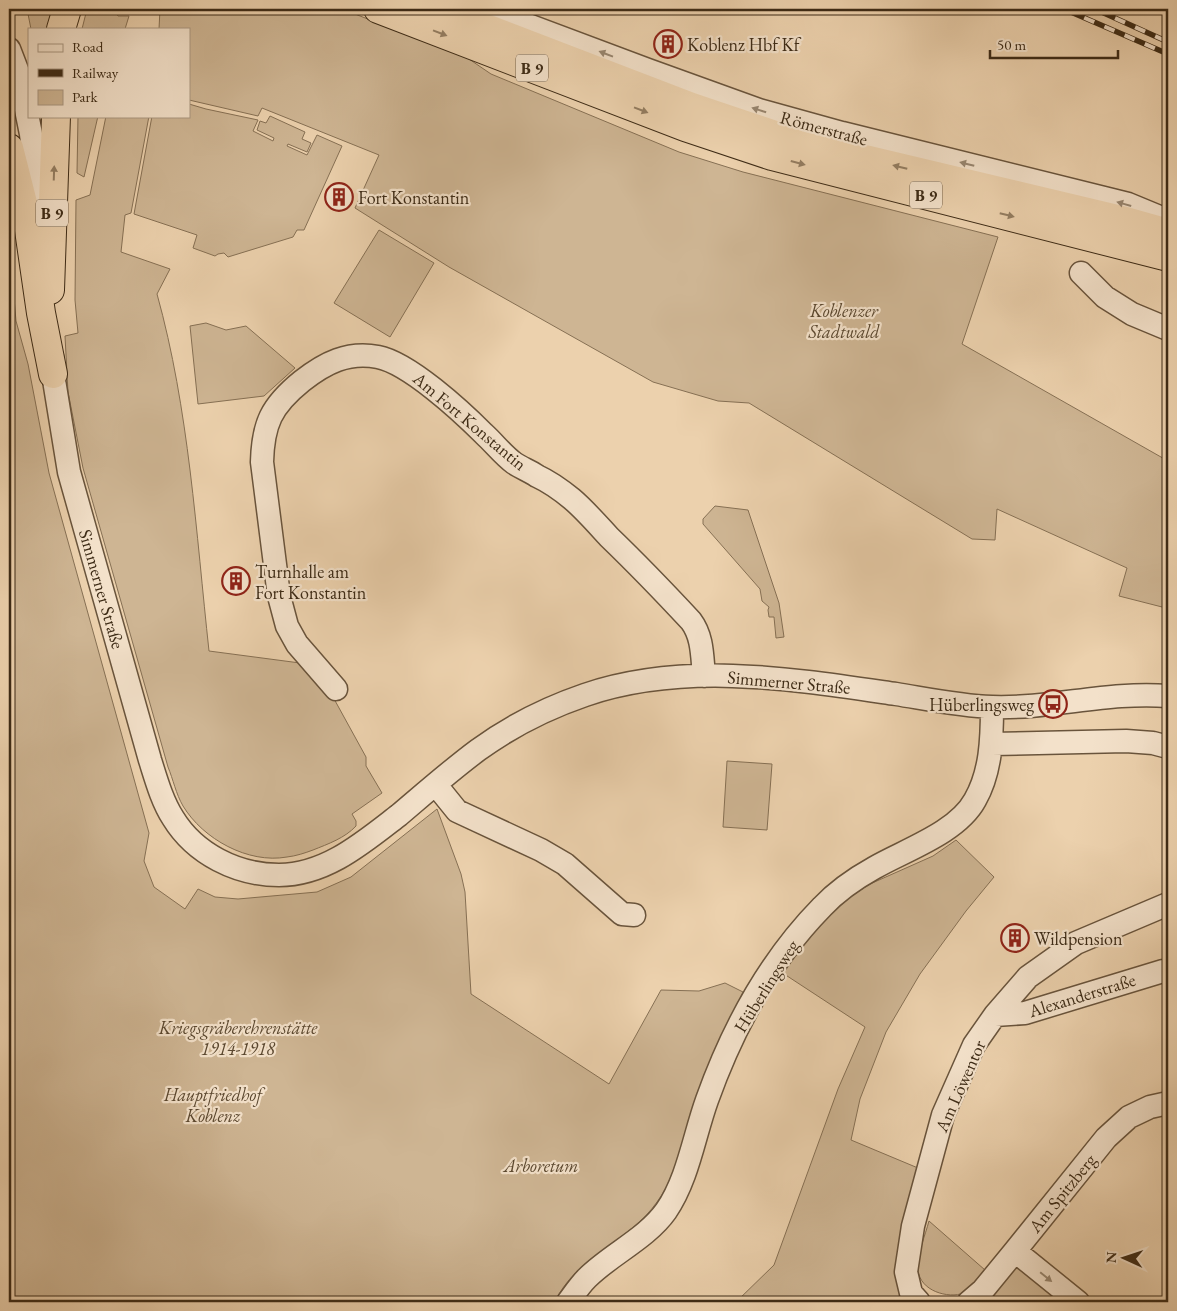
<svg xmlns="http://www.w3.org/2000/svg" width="1177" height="1311" viewBox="0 0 1177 1311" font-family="'EB Garamond',serif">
<rect width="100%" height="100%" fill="#ecd1ad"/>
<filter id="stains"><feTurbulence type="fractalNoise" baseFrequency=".004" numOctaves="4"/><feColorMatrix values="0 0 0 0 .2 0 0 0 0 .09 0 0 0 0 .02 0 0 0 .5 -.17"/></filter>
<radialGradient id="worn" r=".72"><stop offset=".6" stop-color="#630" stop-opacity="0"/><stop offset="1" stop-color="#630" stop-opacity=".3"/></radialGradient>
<path fill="#ceb593" stroke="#867054" d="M27,9H54L49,29H31Z
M87,9H114L118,16H129L125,29H82Z
M160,9H342L466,57L491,74L679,152L743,172L998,237L962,344L1168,461V600L1166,608L1119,596L1127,568L997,509L995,540L972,539L749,403L718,401L653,382L449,267L355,208L379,155L262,108L258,116L189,100V29H159Z
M189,104L206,109L258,120L253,131L273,141L274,138L257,130L260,121L266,123L270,116L305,132L302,139L311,143L307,152L288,144L287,146L307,155L317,135L342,146L304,230H297L293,237L228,257L224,253L218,254L215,256L193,248L197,235L134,214L152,116H189Z
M78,116H98L84,177L77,173Z
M106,116H149L131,213L125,215L121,252L170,269L157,294C189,409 196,532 209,651L300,663L333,697L366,757V766L382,793L352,814L356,821V826C345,838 328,844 313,850C305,853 296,856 287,857C248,864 203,839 183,806C176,794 173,779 168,767L83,468L68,392L65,336L78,333L75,300L76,200L90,195Z
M379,230L434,263L390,337L334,303Z
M9,240L16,321L28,364L49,473L149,833L144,861L154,887L185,909L198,889L215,897L238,899L317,892L351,877L437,809L461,874L465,892L471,994L609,1084L661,990L699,991L725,983L743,992C722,1037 704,1083 687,1129C678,1154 673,1181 657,1202C630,1241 575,1257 555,1302H9Z
M206,323L226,330L246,326L295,368L264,396L198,404L190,326Z
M715,506L748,510L779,603L784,637L776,638L774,617H769L768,610L769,607L762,601L760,589L703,524V519Z
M727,761L772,764L767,830L723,827Z
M956,840L994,877L966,911L920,974L886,1032L860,1099L851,1140L918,1168L900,1290L903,1302H736L774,1265L838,1089L865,1027L778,970L845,900L870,884L933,856Z
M929,1221L985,1270C980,1277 973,1290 964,1293C948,1299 920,1291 918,1270C917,1254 925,1236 929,1221Z
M1018,1266L1066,1302H981L1011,1270Z"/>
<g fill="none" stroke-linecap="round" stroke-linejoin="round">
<defs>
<path id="minor" d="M485,9L648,70L759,110L842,133L1128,204L1157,216L1168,224
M9,49L19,75L31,134L42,238
M1081,273L1105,297L1132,314L1168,329
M52,357L53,374L69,472L150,760C156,779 162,801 173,818C195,854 237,875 279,875C326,875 364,842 399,815C425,793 451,770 478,750C511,726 547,708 585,695C685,661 793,679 896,694C927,699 960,706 992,707C1051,709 1109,691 1168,696
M336,689L297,644L287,626L279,596L262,462C263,424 271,406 302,381C325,363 348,351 378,357C409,363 461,411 484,434C494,443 503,455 514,463C521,468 530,471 537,476C550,482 561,490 572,499C585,510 597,524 609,537C637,564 664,592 691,621C703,637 702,657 704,676
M992,744L1126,741L1153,743L1168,747
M436,785L457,811L541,850L565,864L622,914L634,915
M995,1015L1025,1013L1163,971H1168
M1015,1251L1078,1302
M568,1302C574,1294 580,1285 587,1278C611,1254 646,1239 666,1211C688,1179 694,1136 707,1100C732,1030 770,960 822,907C837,891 856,878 874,868C905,850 957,833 975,800C991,772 992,739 992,707
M919,1302L911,1293L906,1272L913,1226L943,1115L974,1045L995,1015L1028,977L1076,943L1168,904
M969,1302L983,1290L1015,1251L1106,1138L1129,1117L1150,1107L1168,1103"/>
<path id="highway" d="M378,9L685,127L772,156L1168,257
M436,9L692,107L778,136L836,152L1122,220L1168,233
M61,29L67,9
M9,148L28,223L41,313L53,374
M50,290L56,116"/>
</defs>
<use href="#minor" stroke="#69543c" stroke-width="25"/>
<use href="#highway" stroke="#3d2b16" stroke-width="30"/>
<use href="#minor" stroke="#f3e1ca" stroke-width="22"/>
<use href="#highway" stroke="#ecd1ad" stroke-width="28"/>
<defs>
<path id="rail" d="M1064,9L1168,54
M1095,9L1168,42"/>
</defs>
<use href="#rail" stroke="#3d2b16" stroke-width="5.5"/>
<use href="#rail" stroke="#f3e1ca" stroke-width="4" stroke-dasharray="11" stroke-linecap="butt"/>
</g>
<defs><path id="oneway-solid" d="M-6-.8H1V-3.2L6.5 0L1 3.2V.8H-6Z" transform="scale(1.25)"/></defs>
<g fill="#947e62">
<use href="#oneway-solid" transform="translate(440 33) rotate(21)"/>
<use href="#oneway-solid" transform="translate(641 110) rotate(21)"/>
<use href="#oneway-solid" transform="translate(798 163) rotate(15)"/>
<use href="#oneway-solid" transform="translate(900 167) rotate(-166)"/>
<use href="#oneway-solid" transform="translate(54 173) rotate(-88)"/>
<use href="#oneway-solid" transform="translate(1007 215) rotate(14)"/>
</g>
<g fill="#988670">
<use href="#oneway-solid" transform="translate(606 54) rotate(-159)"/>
<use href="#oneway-solid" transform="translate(759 110) rotate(-162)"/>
<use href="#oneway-solid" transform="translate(967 164) rotate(-166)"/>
<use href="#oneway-solid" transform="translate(1124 204) rotate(-164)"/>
<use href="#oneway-solid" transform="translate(1046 1277) rotate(39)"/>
</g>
<defs>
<symbol id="building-ring" viewBox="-11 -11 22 22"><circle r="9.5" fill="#f3e1ca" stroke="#8f2418" stroke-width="1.5"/><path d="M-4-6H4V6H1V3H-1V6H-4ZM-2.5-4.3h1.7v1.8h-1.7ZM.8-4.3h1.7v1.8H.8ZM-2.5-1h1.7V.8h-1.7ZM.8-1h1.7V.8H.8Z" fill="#8f2418"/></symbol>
<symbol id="bus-ring" viewBox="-11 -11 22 22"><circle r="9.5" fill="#f3e1ca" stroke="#8f2418" stroke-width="1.5"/><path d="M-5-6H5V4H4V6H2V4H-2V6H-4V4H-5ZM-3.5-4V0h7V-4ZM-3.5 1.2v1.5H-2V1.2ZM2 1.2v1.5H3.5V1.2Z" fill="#8f2418"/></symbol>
</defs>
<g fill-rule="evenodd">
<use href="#building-ring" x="652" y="28" width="32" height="32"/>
<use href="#building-ring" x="323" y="181" width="32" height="32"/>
<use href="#building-ring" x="220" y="565" width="32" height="32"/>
<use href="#bus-ring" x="1037" y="688" width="32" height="32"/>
<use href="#building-ring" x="999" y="922" width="32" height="32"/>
</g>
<g text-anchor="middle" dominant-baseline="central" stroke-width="4.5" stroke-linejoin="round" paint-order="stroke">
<g fill="#f3e1ca" stroke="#74624c" stroke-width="1">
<rect x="516" y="54.5" width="32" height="27" rx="4"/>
<rect x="910" y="181.5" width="32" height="27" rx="4"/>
<rect x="36" y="199.5" width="32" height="27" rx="4"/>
</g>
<g font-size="16" font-weight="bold" fill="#3d2b16">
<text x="532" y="68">B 9</text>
<text x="926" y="195">B 9</text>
<text x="52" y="213">B 9</text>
</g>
<g font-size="18" fill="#3d2b16" stroke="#f3e1ca" text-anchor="start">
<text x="687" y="44">Koblenz Hbf Kf</text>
<text x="358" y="197">Fort Konstantin</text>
<text x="255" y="571">Turnhalle am<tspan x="255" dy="21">Fort Konstantin</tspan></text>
<text x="1034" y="704" text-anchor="end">Hüberlingsweg</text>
<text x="1034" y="938">Wildpension</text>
</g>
<g font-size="18" fill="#3d2b16" stroke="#f3e1ca">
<text transform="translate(824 128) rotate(15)">Römerstraße</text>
<text transform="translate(470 421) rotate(40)">Am Fort Konstantin</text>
<text transform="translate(102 589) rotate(74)">Simmerner Straße</text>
<text transform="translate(789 682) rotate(5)">Simmerner Straße</text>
<text transform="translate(766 986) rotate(-58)">Hüberlingsweg</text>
<text transform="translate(1082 995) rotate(-17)">Alexanderstraße</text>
<text transform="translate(960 1086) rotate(-66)">Am Löwentor</text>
<text transform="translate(1062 1193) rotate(-51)">Am Spitzberg</text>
</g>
<g font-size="18" font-style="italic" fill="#5a472f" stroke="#f3e1ca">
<text x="844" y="310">Koblenzer<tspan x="844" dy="21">Stadtwald</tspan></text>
<text x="238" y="1027">Kriegsgräberehrenstätte<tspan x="238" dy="21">1914-1918</tspan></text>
<text x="213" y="1094">Hauptfriedhof<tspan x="213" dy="21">Koblenz</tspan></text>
<text x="541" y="1165">Arboretum</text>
</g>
</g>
<rect width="1177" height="1311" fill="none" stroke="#ecd1ad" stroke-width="30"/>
<rect x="10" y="10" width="1157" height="1291" fill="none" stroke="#3d2b16" stroke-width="2.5"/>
<rect x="15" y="15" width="1147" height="1281" fill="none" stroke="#3d2b16"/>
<rect x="28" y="28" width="162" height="90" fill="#f3e1ca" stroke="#aa9882"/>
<rect x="38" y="44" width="25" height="8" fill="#f3e1ca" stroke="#aa9882"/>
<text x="72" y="52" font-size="15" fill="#3d2b16">Road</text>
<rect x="38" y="69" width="25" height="8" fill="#3d2b16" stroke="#aa9882"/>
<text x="72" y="78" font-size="15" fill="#3d2b16">Railway</text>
<rect x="38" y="90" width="25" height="15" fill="#ceb593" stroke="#aa9882"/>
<text x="72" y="102" font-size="15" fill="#3d2b16">Park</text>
<g transform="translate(1124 1258) rotate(273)" stroke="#f3e1ca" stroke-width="4" paint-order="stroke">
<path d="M0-4L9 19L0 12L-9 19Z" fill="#3d2b16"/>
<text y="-8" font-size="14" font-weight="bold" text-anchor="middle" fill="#3d2b16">N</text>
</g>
<path d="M990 50v8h128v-8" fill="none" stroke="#3d2b16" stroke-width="2.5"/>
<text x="997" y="50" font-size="15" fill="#3d2b16" stroke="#f3e1ca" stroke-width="4" paint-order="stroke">50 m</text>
<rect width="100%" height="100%" filter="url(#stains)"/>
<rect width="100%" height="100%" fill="url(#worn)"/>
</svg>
